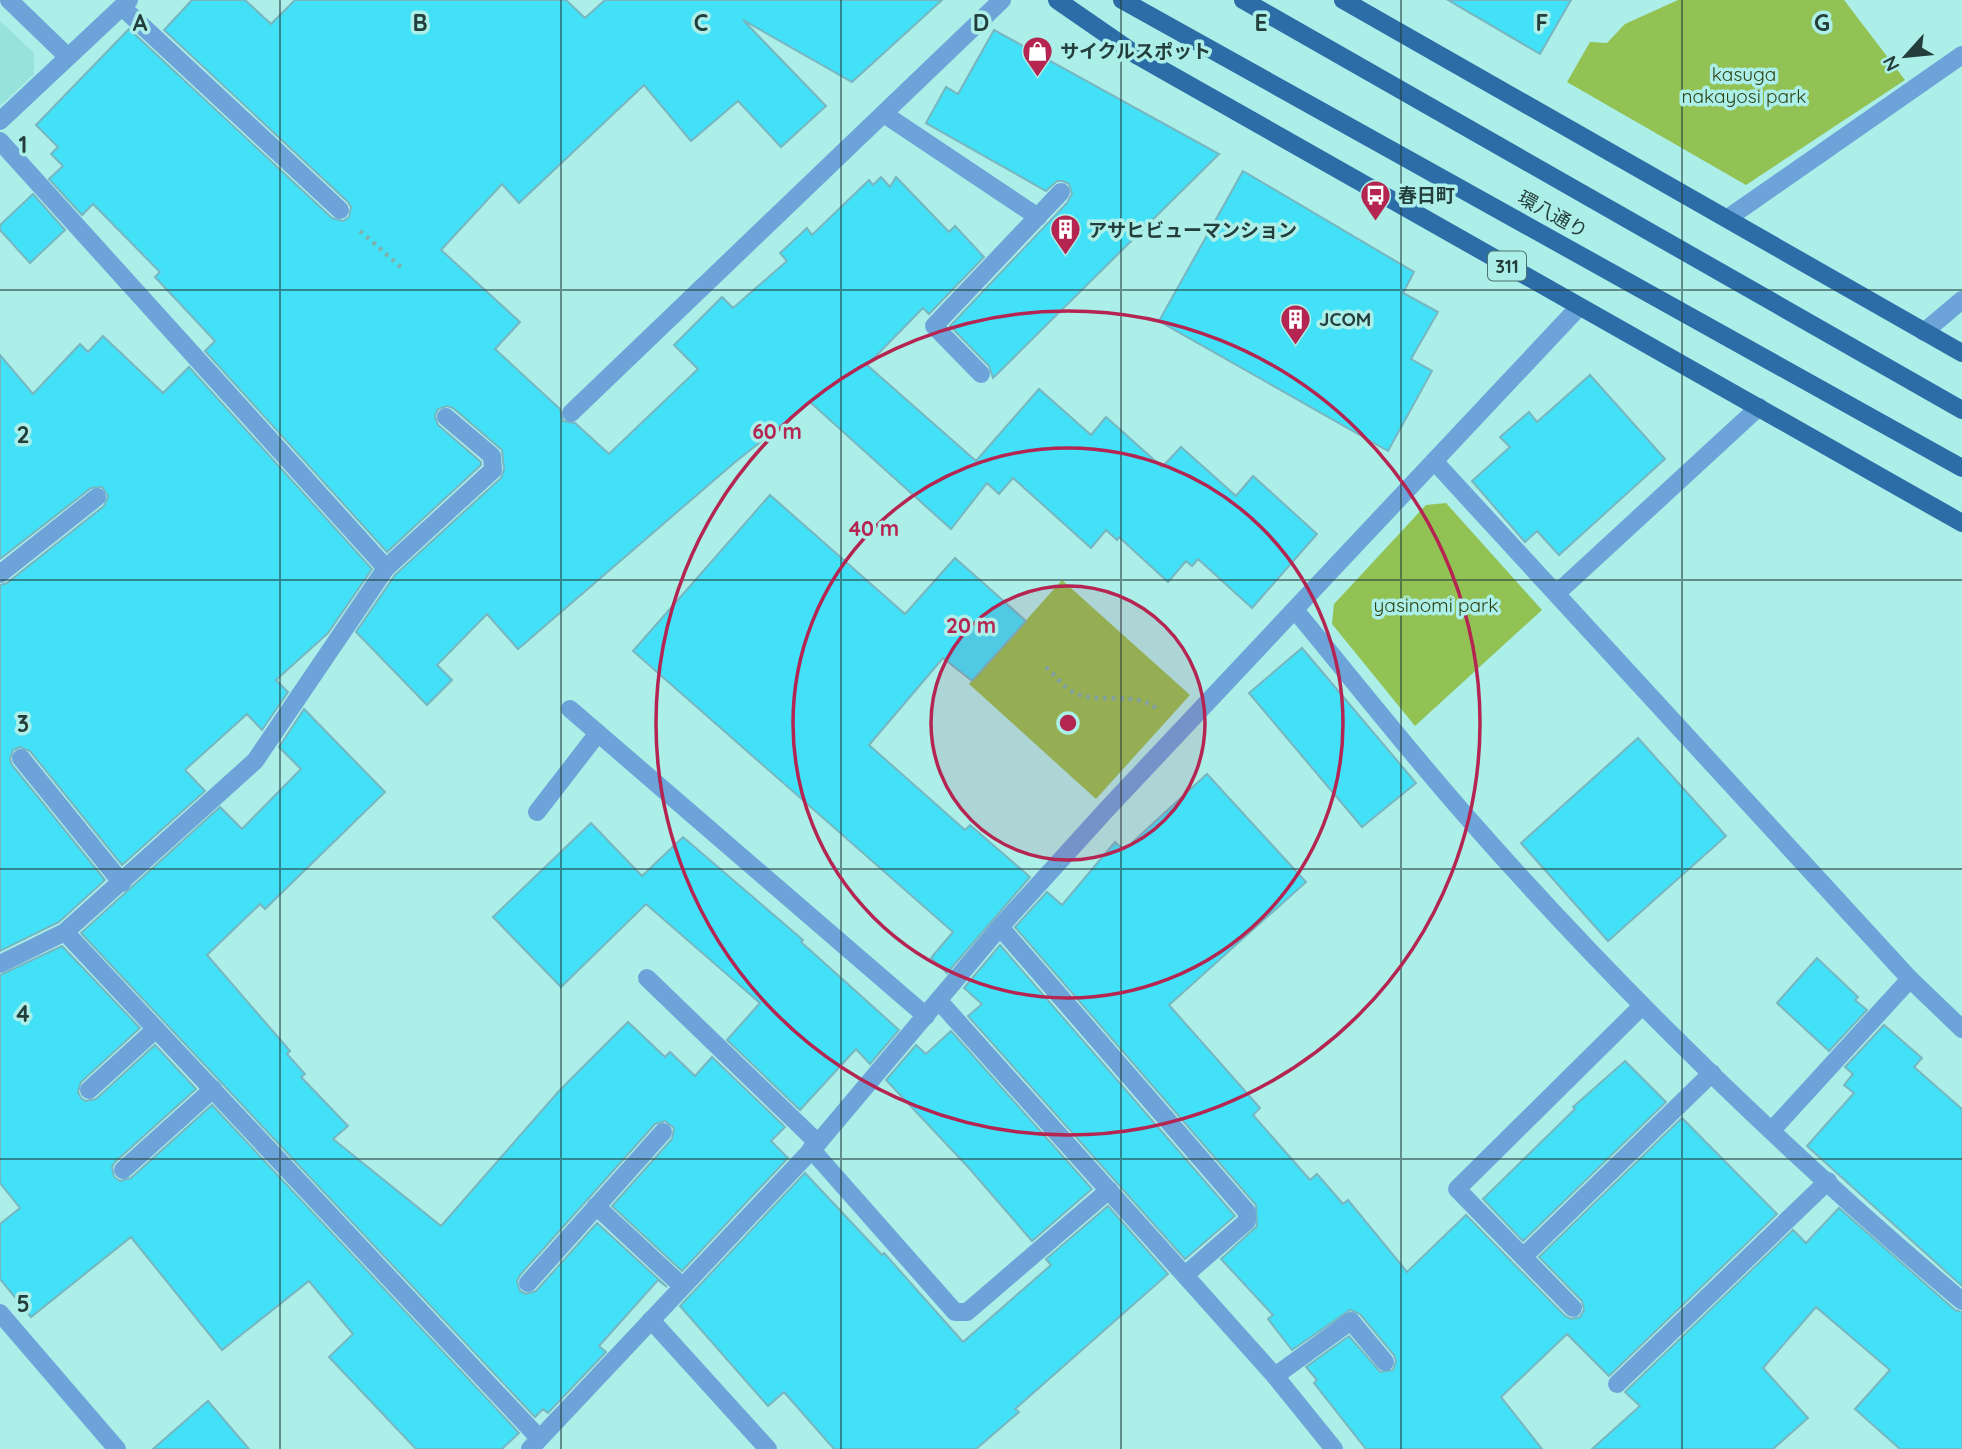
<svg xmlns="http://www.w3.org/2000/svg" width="1962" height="1449" viewBox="0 0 1962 1449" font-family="Quicksand,'Noto Sans JP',sans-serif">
<rect width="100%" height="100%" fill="#aceee8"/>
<path fill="#97e3dc" d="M0,21L34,53V74L0,106Z"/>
<path fill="#92c254" d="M1678,0H1844L1905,80L1746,185L1567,82L1590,42L1607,43L1625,24Z
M1446,503L1542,610L1415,726L1332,624L1334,604L1426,505Z
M1062,580L1190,695L1096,799L969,684Z"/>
<path fill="#42e1f7" stroke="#77b6c1" stroke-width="2" d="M192,0H245L271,24L295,0H566L585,18L605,0H942L852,82L743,20L826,106L781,147L738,101L691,141L644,85L519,203L502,184L441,250L520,322L495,349L560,409L563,421L575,423L609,454L698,369L674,345L722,297L733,308L787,261L780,253L807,228L812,235L869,180L873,185L881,177L890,187L896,177L949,232L955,226L984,257L929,314L923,308L867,365L976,461L1039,389L1091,435L1106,417L1162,467L1181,447L1236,496L1253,476L1317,534L1252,608L1198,559L1192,566L1186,561L1168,582L1119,537L1117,540L1106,530L1091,548L1013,478L999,494L987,483L951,529L810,402L734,463L518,649L487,614L437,665L452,680L427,705L356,632L395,575L501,478L504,469L502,450L453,408L447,406L438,409L435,416L438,425L481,462V465L387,552L205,351L215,341L155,277L160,272L93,204L82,215L49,179L63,166L51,154L58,147L36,125L129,29L332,218L343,221L349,217L351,207L348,202L164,30Z
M1448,0H1571L1540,54Z
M994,30L1219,154L993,378L989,366L950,326L1067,203L1072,194L1069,184L1063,181H1057L1046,191L926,123L946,87L958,94Z
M1243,171L1414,272L1403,293L1438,312L1411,359L1432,371L1388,451L1159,321Z
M33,194L65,230L30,263L0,230V225Z
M103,336L163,393L189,367L372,569L328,633L276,680L288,692L262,730L247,714L185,770L205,791L122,865L30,751L20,747L13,750L10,759L12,765L105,880L59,922L0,951V585L7,583L104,506L108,496L102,487L91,488L0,559V355L33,394L80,344L88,352Z
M1590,375L1665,459L1559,555L1537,531L1525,542L1472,481L1510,447L1500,437L1529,412L1537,422Z
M770,495L905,614L955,558L1026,621L972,681L943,658L869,745L965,830L970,825L1030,877L947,973L931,958L953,932L633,651Z
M1302,648L1416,783L1362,827L1249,693Z
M304,709L385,792L265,909L260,904L207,955L290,1051L287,1054L305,1074L301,1077L348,1126L333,1139L441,1226L559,1091L628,1022L665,1057L670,1052L695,1076L712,1057L785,1127L771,1141L788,1158L682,1271L612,1206L672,1139L674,1128L665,1121L655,1124L520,1275L517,1281L520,1291L526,1294L536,1291L597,1223L667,1287L658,1280L599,1346L606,1352L548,1413L543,1409L535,1417L81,933L220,807L242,829L301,769L279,747Z
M1638,738L1726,836L1608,941L1521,843Z
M1207,774L1306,882L1169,1005L1260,1108L1253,1115L1310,1180L1317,1174L1343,1204L1348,1200L1407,1272L1466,1215L1565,1316L1571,1319L1580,1317L1584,1310L1582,1301L1539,1257L1682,1118L1777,1214L1609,1376L1567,1334L1501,1397L1542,1449H1366L1314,1383L1317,1380L1306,1367L1349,1336L1380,1372L1393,1370L1396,1361L1394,1355L1360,1314L1350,1310L1292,1350L1268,1319L1273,1315L1221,1259L1257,1226L1256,1205L1015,927L1047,892L1062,905L1115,842L1124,850Z
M591,823L642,876L683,837L803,940L801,942L899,1030L870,1064L856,1049L800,1110L727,1040L760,1003L646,904L561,987L493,917Z
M1000,945L1235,1216L1185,1259L968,1016L982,1004L964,988Z
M62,946L140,1028L81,1082L78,1092L81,1098L86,1101L96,1099L155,1045L196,1089L115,1162L112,1167L114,1177L120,1181L131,1178L212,1105L519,1433L502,1449H416L329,1357L353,1334L309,1281L222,1350L131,1237L31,1317L0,1279V1224L20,1208L0,1183V975Z
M1817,958L1858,997L1855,1000L1867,1010L1829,1051L1777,1003Z
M1884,1025L1922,1058L1914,1067L1962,1109V1286L1807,1146L1854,1093L1844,1085L1853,1074L1845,1067Z
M951,1031L1092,1189L1032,1241L969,1168L886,1080L916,1045L926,1054Z
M1625,1061L1666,1102L1523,1241L1483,1199L1575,1109L1573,1107Z
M805,1173L882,1255L884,1253L963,1342L1051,1265L1046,1259L1108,1206L1168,1274L1015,1409L1019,1412L976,1449H834L784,1392L768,1406L680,1306Z
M1839,1208L1955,1310L1962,1312V1449H1900L1855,1409L1890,1370L1816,1307L1763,1368L1808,1418L1773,1449H1592L1640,1406L1625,1392L1793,1230L1806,1243Z
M208,1401L249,1449H153Z"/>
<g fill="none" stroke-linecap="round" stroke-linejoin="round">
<path stroke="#7cb1ac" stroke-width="4.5" stroke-dasharray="3.5 5" stroke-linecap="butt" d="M360,231L402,268
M1046,667C1055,675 1064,688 1075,693C1100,705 1135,690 1157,709"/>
<path stroke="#6ca4da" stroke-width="18" d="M122,7L340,210
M884,114L1038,217
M1728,218L1962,55
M1924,332L1962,300
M981,374L934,326L1061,192
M571,413L1002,0
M386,568L493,470L492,456L446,417
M0,574L97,497
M570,709L926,1016
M21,758L122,883
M537,812L598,733
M1000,927L1247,1212V1221L1185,1275
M647,978L818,1143
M89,1090L156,1029
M811,1149L955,1312H967L1109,1190
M123,1170L213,1089
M596,1206L682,1286
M1523,1257L1712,1073
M528,1283L663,1132
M1573,1308L1457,1189L1642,1006
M651,1320L768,1449
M1275,1376L1351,1321L1385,1362
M1617,1384L1828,1181"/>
<path stroke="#6ca4da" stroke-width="18" d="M9,0L68,57
M0,121L129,0
M0,141L386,568L255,761L65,932L0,964
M1435,462L1910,979L1962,1029
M1556,594L1759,407
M1295,610C1352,679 1408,750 1467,817C1619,990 1786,1152 1962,1301
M65,932L539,1438
M939,1001L1275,1376L1334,1449
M1773,1129L1910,979
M0,1313L117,1449
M530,1449L818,1143L1000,927L1107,809L1579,307"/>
<path stroke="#2c6da7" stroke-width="18" d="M1057,0L1138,56L1962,523
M1122,0L1962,468
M1243,0L1962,410
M1343,0L1962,353"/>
</g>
<path fill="none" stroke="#233e3b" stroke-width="2" stroke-opacity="0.55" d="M280,0V1449M561,0V1449M841,0V1449M1121,0V1449M1401,0V1449M1682,0V1449M0,290H1962M0,580H1962M0,869H1962M0,1159H1962"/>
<circle cx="1068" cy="723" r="137" fill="#b52551" fill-opacity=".12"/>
<g fill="none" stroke="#b52551" stroke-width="3.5">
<circle cx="1068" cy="723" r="137"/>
<circle cx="1068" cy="723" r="275"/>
<circle cx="1068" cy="723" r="412"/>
</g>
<defs>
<symbol id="shop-pin" viewBox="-11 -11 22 30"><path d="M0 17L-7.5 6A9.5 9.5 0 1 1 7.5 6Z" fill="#b52551" stroke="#aceee8"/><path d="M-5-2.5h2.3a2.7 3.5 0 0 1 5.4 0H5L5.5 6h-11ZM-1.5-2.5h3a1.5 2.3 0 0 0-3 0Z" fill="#fff"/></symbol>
<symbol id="bus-pin" viewBox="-11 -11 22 30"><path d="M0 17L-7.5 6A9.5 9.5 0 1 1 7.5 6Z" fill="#b52551" stroke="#aceee8"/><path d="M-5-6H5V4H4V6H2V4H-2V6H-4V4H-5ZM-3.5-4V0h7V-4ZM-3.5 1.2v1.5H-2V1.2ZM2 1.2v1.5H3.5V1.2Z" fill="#fff"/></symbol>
<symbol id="building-pin" viewBox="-11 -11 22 30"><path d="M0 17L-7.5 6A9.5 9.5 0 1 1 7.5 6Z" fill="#b52551" stroke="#aceee8"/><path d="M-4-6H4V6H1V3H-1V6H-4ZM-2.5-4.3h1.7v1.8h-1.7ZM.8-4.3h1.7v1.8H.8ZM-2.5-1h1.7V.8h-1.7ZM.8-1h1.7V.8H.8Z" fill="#fff"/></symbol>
</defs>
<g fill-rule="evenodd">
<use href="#shop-pin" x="1020" y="34" width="35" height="47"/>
<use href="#bus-pin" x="1358" y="178" width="35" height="47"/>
<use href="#building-pin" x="1048" y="212" width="35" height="47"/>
<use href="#building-pin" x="1278" y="302" width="35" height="47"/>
</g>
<g text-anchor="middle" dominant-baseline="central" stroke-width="7" stroke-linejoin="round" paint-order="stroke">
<rect fill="#aceee8" stroke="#4c736f" stroke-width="2" x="1488" y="251.5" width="38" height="29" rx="5"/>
<g font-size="18" font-weight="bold" fill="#233e3b">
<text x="1507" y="266">311</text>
</g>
<g font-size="19" font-weight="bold" fill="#233e3b" stroke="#aceee8" text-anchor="start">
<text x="1060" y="51">サイクルスポット</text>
<text x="1398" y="195">春日町</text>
<text x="1088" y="230">アサヒビューマンション</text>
<text x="1319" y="319">JCOM</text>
</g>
<g font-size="19" fill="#2d4110" stroke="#aceee8">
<text x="1744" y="74">kasuga<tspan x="1744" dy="22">nakayosi park</tspan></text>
<text x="1436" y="605">yasinomi park</text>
</g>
<g font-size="19" fill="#233e3b" stroke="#aceee8">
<text transform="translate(1553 214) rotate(29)">環八通り</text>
</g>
</g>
<g font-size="23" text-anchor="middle" font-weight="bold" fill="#233e3b" stroke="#aceee8" stroke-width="7" stroke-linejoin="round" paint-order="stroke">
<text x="140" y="31">A</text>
<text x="420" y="31">B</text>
<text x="701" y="31">C</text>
<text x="981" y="31">D</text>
<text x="1261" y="31">E</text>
<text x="1542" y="31">F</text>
<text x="1822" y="31">G</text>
<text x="23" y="153">1</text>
<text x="23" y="443">2</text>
<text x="23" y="732">3</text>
<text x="23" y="1022">4</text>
<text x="23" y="1312">5</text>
</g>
<circle cx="1068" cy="723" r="10" fill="#b52551" stroke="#aceee8" stroke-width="3.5"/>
<g font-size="21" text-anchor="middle" font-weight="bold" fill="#b52551" stroke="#aceee8" stroke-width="7" stroke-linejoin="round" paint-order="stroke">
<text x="777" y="439">60 m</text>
<text x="874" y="536">40 m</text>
<text x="971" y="633">20 m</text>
</g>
<g transform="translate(1906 56) rotate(243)" stroke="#aceee8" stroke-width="5" paint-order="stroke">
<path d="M0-5L12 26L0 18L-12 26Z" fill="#233e3b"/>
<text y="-10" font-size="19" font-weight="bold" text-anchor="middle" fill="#233e3b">N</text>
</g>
</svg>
